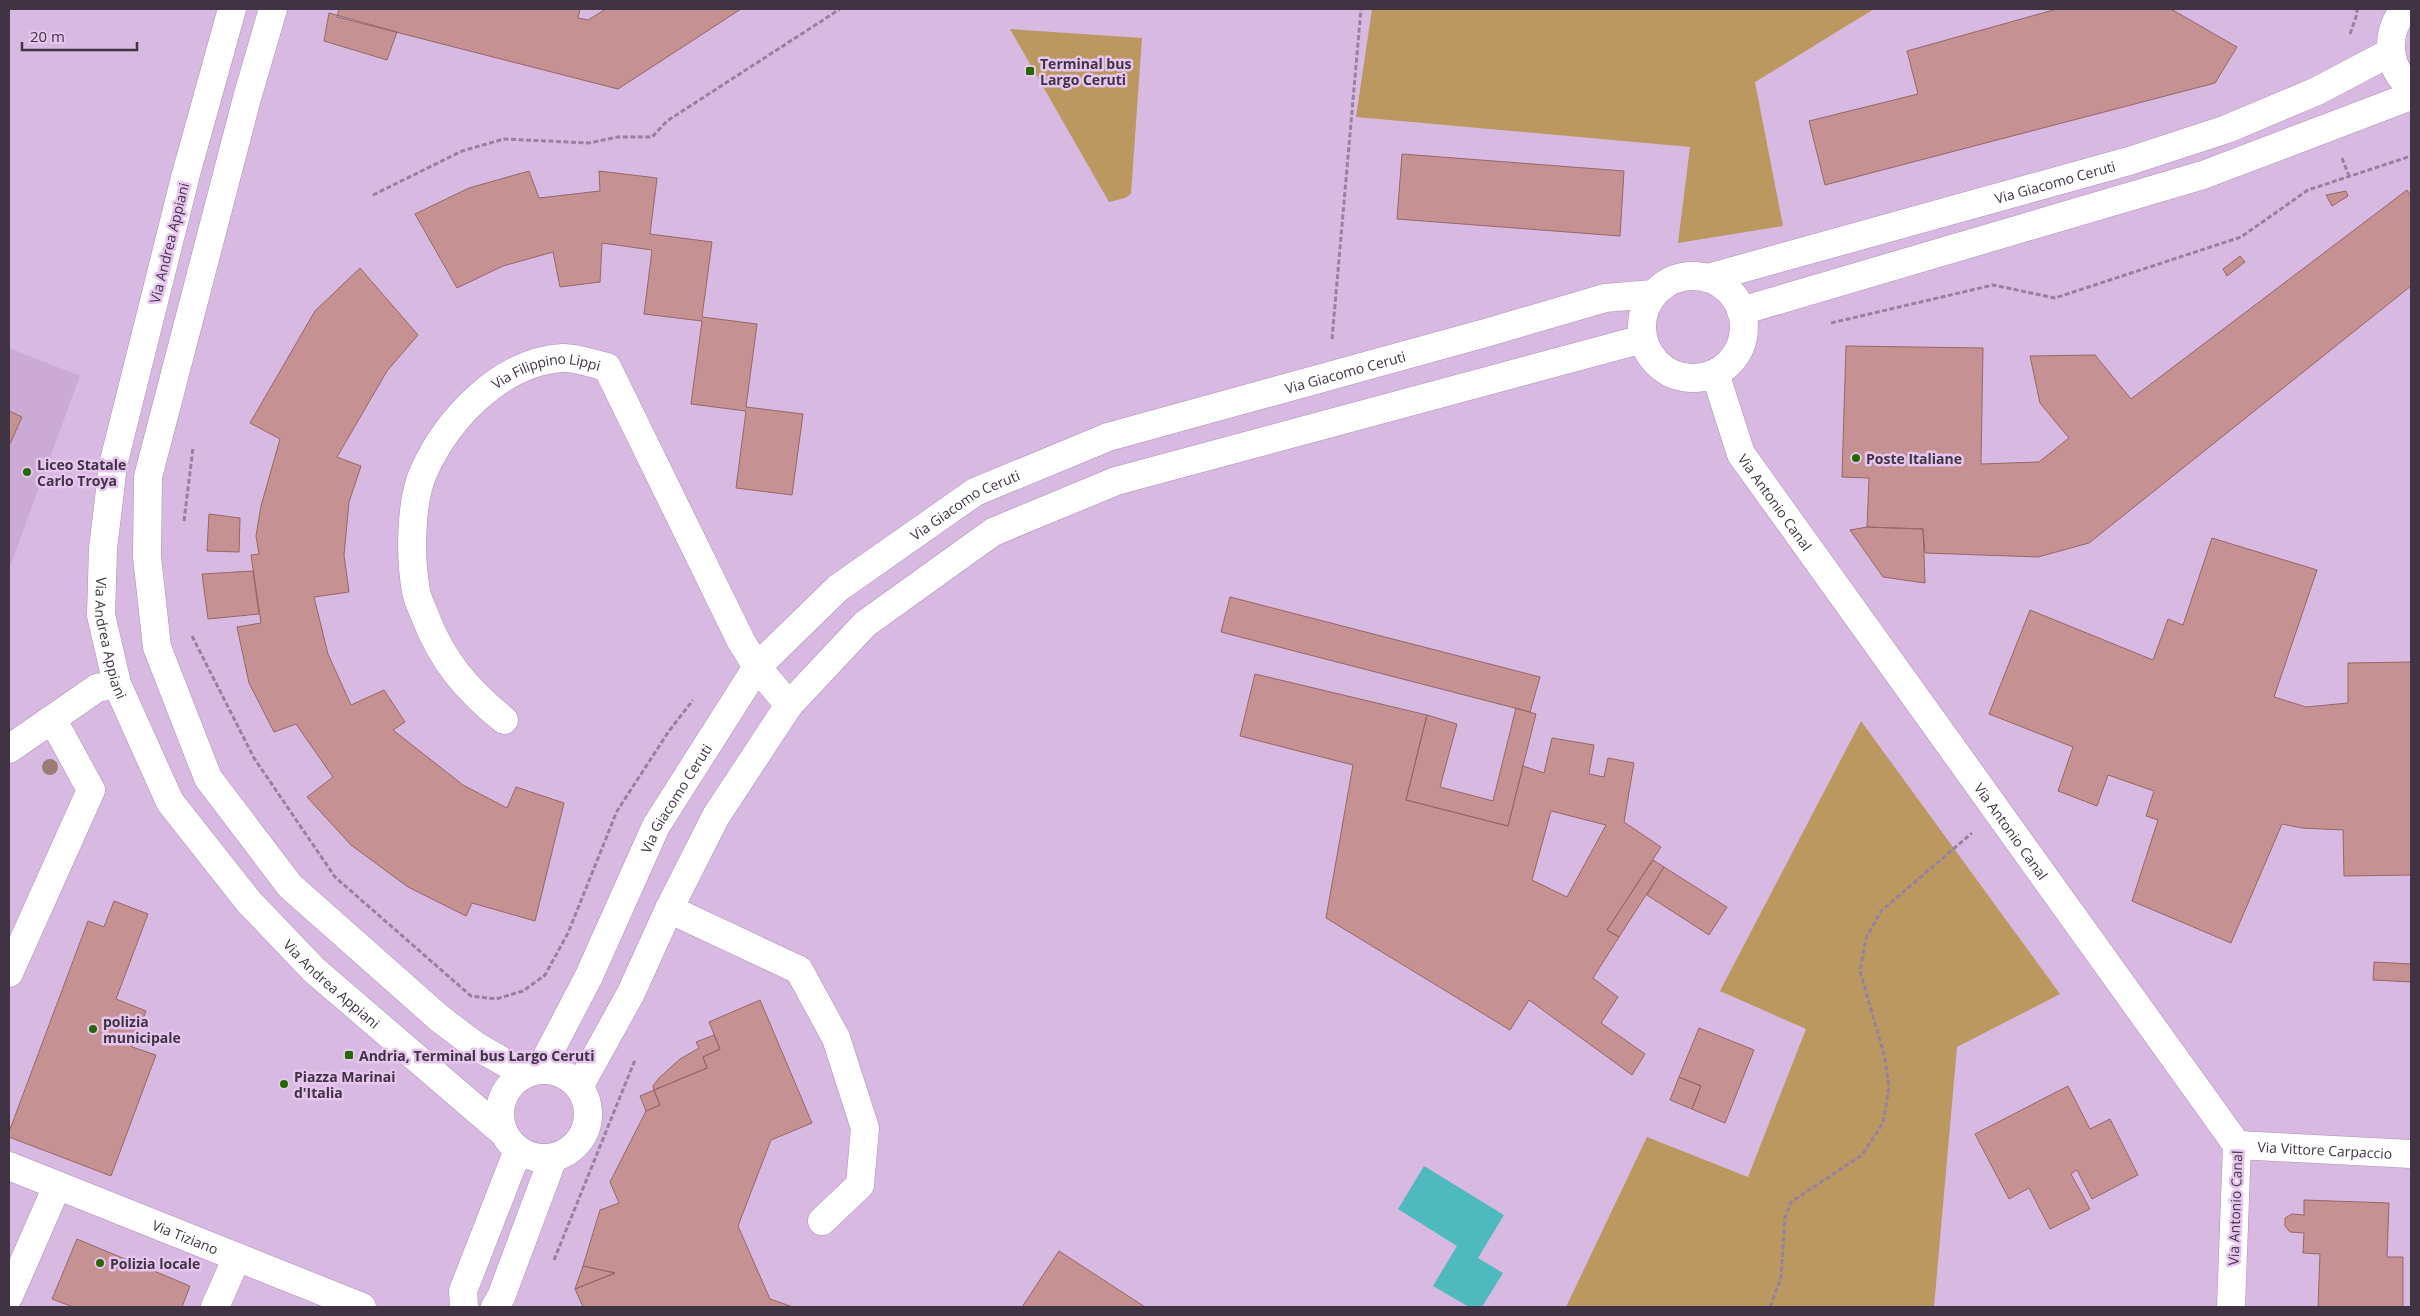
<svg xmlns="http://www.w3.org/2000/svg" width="2420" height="1316" viewBox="0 0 2420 1316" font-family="'Open Sans',sans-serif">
<rect width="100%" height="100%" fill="#d8b9e1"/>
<path fill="#ccaad6" d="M9,348L80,376L9,569Z"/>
<path fill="#bb9860" d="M1372,9H1874L1755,82L1783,226L1678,243L1690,147L1356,117Z
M1010,29L1142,38L1131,194L1125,198L1109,202Z
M1861,721L2060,994L1957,1047L1934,1307H1566L1647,1137L1748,1177L1806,1029L1720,991Z"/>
<path fill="#4fbabe" d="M1424,1166L1504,1215L1478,1258L1503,1273L1482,1307H1469L1433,1286L1457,1246L1398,1209Z"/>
<path fill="#c69192" stroke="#976666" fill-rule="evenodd" d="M339,9H580L578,18L588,20L606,9H741L618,89L337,17Z
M2057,9H2171L2237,47L2215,83L1825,185L1809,121L1918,94L1907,51Z
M329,13L397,32L387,60L324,41Z
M1402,154L1624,171L1620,236L1397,219Z
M529,171L539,198L600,191L599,171L657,178L650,234L712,242L702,317L757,324L746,407L803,414L792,495L736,488L746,411L691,404L702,321L644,314L652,250L602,243L600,282L560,287L553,252L503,266L457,288L415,214L469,188Z
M2407,190L2411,196V286L2089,543L2038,557L1925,553L1923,529L1867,527L1869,478L1842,477L1846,346L1983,348L1981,464L2039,462L2069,438L2040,403L2030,356L2095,355L2131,399Z
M2346,191L2348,196L2332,206L2326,195Z
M2240,256L2245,262L2227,276L2223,269Z
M360,268L418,335L387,371L337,457L361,466L349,502L344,555L349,592L314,597L328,654L351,705L384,690L405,722L393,730L463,785L507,808L516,787L564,803L535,921L472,903L466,916L408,887L351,845L307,797L333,777L296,724L274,732L249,683L237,627L261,623L251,555L259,554L256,536L261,506L280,439L250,423L315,311Z
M9,411L22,417L9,446Z
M209,514L240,518L239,552L207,551Z
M1867,527L1923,529L1925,583L1883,577L1850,530Z
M2212,538L2317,570L2274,697L2306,707L2348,703V663L2411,662V875L2344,876L2343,830L2302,828L2282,824L2231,943L2132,901L2158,820L2146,816L2154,791L2108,775L2097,806L2058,791L2073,747L1989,714L2030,610L2153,660L2168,619L2183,625Z
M253,571L259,614L208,619L202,574Z
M1230,597L1540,677L1530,712L1221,632Z
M1255,674L1427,715L1406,800L1508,826L1523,766L1544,773L1552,738L1594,745L1589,774L1604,777L1608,758L1634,763L1624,822L1661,847L1607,930L1619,937L1593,978L1618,997L1601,1023L1645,1054L1632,1075L1529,1000L1510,1030L1326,918L1353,765L1240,736ZM1551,811L1606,825L1567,897L1532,880Z
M1516,708L1536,714L1508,826L1406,800L1427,715L1457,724L1440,787L1493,801Z
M1653,860L1664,867L1619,937L1607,930Z
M1664,867L1727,907L1709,935L1647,895Z
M114,901L148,914L116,999L146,1011L132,1047L156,1055L111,1176L9,1137V1132L88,921L104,927Z
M2374,962L2411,964V982L2373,980Z
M760,1000L812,1123L771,1140L738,1226L770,1299L793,1307H583L575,1289L615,1273L583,1266L600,1210L619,1203L610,1182L646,1111L660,1105L654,1090L707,1068L703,1057L720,1049L709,1022Z
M1699,1028L1754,1050L1725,1123L1692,1109L1701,1086L1679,1077Z
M714,1035L720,1049L703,1057L707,1068L654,1090L653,1086L659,1078L680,1059L699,1048L696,1042Z
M1679,1077L1701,1086L1692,1109L1670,1100Z
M2068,1086L2090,1129L2110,1119L2138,1175L2092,1199L2077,1170L2071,1174L2090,1209L2050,1229L2029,1188L2009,1199L1975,1134Z
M654,1090L660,1105L646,1111L640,1096Z
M2304,1200L2389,1203L2387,1257H2403V1307H2318L2320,1254L2303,1253L2304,1233L2290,1232L2285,1226V1218L2292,1214L2304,1215Z
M77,1239L190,1286L182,1307H73L52,1299Z
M1059,1251L1145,1307H1022Z
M583,1266L615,1273L575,1289Z"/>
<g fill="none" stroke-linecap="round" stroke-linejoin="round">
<defs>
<g id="street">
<path id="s1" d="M232,9L186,174L113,465L103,549L101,615L117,684L170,802L249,902L314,970L504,1133"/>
<path d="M273,9L247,98L148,477L147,557L157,647L208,778L290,886L439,1018L476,1046L525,1074"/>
<path d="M2405,9C2385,31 2386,68 2411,87"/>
<circle cx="1693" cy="327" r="51"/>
<path id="s2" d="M1708,278L2129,161L2227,129L2317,91L2391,52"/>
<path d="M1741,311L2203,175L2411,96"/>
<path id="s3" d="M1715,373L1741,454L2237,1145L2231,1307"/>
<path id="s4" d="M504,720C467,690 442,661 425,616C422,608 417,599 416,591C410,558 410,501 424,471C448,418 501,362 562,358C576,357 593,364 607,367L741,641L757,667L789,705"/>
<path d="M9,749L97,688L117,684"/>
<path d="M669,909L799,970L836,1038L865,1128L860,1185L822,1221"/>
<path d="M9,973L91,790L60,733L49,721"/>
<circle cx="544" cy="1114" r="44"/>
<path id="s5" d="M540,1070L589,976L656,826L757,667L838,588L975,492L1108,437L1489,332L1605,298L1653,294"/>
<path d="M579,1087L631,993L669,909L716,816L789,705L865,624L993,532L1116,481L1643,339"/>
<path id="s6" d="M2237,1145L2411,1154"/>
<path id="s7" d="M9,1166L362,1307"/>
<path d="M9,1296L57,1186"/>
<path d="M215,1307L237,1257"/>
<path d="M464,1307L463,1291L518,1150"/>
<path d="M495,1307L501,1297L553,1158"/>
</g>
</defs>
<use href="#street" stroke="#ad8fb6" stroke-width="29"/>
<path stroke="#98819f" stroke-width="3" stroke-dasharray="5 2.5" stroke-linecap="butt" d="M2350,34L2357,14V9
M2342,158L2349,176
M373,195L462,151L504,139L589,143L618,137H652L667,121L840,9
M1831,323L1993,285L2055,298L2241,237L2308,190L2411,156
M1332,339L1361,9
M184,521L193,448
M192,636L254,758L335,877L471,996L496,999L523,991L545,975L568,933L617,811L669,731L693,700
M554,1260L635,1060
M1770,1307L1781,1278L1785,1218L1791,1202L1862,1155L1883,1123L1889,1087L1885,1058L1860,971L1866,938L1881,911L1972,833"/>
<use href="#street" stroke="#fff" stroke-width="28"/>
</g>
<circle fill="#9a7d73" cx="50" cy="767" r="8"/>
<g fill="#246800" stroke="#e6c6ef" stroke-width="2">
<rect x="1025" y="66" width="10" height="10" rx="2.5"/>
<circle cx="1856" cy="458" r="5"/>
<circle cx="27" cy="472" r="5"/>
<circle cx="93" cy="1029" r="5"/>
<rect x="344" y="1050" width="10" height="10" rx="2.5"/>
<circle cx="284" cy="1084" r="5"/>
<circle cx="100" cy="1263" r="5"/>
</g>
<g text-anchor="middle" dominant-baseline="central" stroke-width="5" stroke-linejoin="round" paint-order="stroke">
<g font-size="14" font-weight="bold" fill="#403444" stroke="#e6c6ef" text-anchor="start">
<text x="1040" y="63">Terminal bus<tspan x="1040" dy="16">Largo Ceruti</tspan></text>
<text x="1866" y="458">Poste Italiane</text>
<text x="37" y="464">Liceo Statale<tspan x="37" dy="16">Carlo Troya</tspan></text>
<text x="103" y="1021">polizia<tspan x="103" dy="16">municipale</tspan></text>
<text x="359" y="1055">Andria, Terminal bus Largo Ceruti</text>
<text x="294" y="1076">Piazza Marinai<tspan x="294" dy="16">d'Italia</tspan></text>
<text x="110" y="1263">Polizia locale</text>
</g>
<g font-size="14" fill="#403444" stroke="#e6c6ef">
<text stroke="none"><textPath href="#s2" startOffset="360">Via Giacomo Ceruti</textPath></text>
<text transform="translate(169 243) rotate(-76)">Via Andrea Appiani</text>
<text stroke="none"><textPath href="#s5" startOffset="1129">Via Giacomo Ceruti</textPath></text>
<text stroke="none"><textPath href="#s4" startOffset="449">Via Filippino Lippi</textPath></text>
<text stroke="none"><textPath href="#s3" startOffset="144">Via Antonio Canal</textPath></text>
<text stroke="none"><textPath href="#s5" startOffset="724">Via Giacomo Ceruti</textPath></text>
<text stroke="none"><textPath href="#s1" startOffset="646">Via Andrea Appiani</textPath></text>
<text stroke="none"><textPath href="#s5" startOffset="304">Via Giacomo Ceruti</textPath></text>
<text stroke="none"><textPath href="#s3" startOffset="549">Via Antonio Canal</textPath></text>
<text stroke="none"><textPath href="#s1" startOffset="1066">Via Andrea Appiani</textPath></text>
<text stroke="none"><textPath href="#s6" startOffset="88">Via Vittore Carpaccio</textPath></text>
<text transform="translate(2235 1208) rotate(-88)">Via Antonio Canal</text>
<text stroke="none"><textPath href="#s7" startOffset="190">Via Tiziano</textPath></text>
</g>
</g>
<rect width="2420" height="1316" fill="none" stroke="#403444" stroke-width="20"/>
<path d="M22 42v8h115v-8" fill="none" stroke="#403444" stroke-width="2.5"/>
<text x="30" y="42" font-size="15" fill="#403444" stroke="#e6c6ef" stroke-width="4" paint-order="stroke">20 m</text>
</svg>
